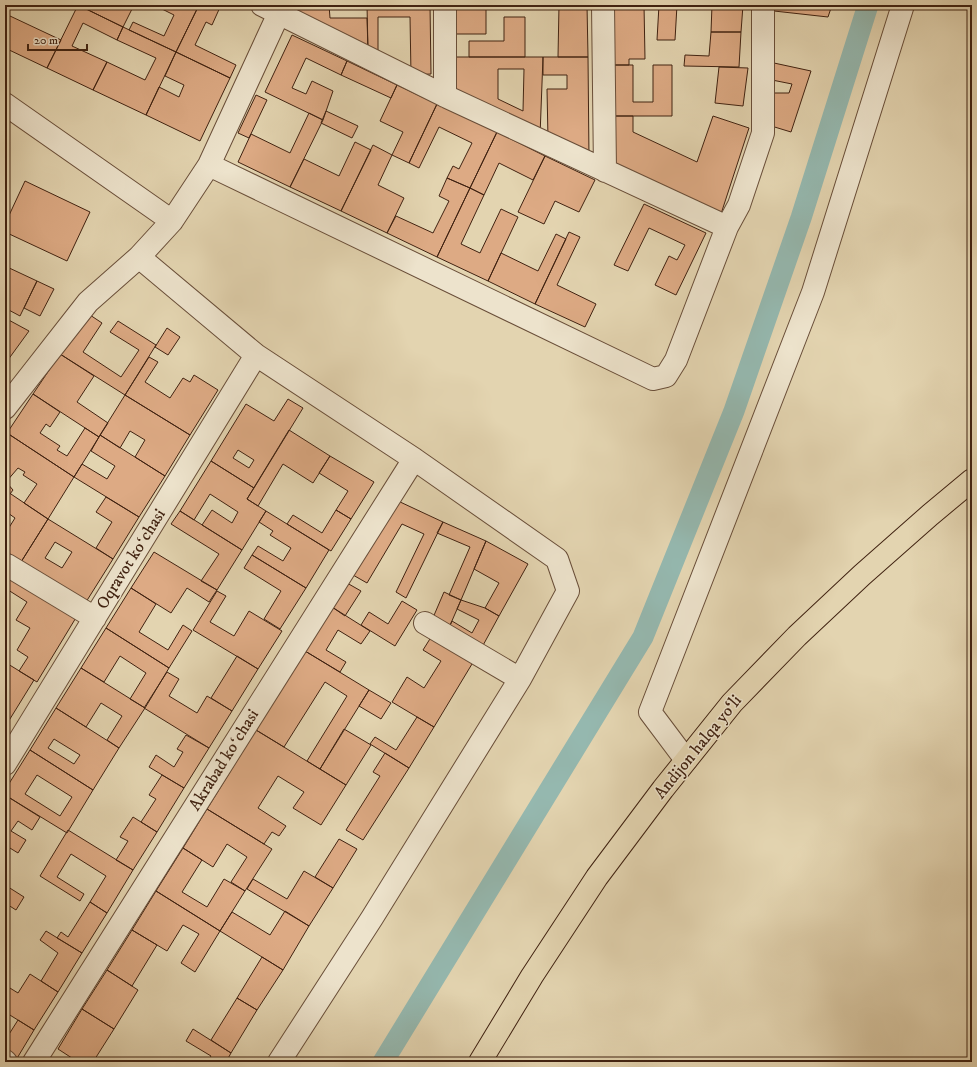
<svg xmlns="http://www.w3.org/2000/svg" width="977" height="1067" viewBox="0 0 977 1067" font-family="'IM FELL DW Pica',serif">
<rect width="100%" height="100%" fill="#e3d4b0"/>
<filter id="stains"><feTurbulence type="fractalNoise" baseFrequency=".005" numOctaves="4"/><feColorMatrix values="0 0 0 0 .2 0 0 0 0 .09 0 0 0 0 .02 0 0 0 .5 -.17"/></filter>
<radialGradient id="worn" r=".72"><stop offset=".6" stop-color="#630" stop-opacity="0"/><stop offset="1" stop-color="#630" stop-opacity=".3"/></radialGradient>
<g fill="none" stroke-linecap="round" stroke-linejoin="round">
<path stroke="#95b8af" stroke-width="21" d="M383,1062L643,637L734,411L801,218L868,5"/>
</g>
<path fill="#ddaa84" stroke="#402211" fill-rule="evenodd" d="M78,5H134L123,27Z
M78,5L123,27L117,40L83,23L72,46L107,62L93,90L47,68Z
M154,5H199L176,52L129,30L133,22L164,36L174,15Z
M199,5H221L212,25L206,22L195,45L236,65L230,78L176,52Z
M298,5H329L330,18H367L368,51L299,20Z
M367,5H430L431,74L411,75L410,17H378V57L368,51Z
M456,5H486V34H456Z
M559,5H587L588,57H558Z
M611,5H644L645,59H629V65H612Z
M659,5H677L675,40H657Z
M712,5H743L741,32H711Z
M774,5H832L828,17L774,11Z
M10,16L61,40L47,68L5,48V26Z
M504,17H525V57H469V41H504Z
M123,27L176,52L146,115L93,90L107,62L145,80L156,58L117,40Z
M711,32H741L739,67L684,66L685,55L709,56Z
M292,35L347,61L341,75L306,58L292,88L306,94L312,81L333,91L323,120L265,92Z
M176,52L230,78L200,141L146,115L159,87L179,97L184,85L165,76Z
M455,57H543L540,136L455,96ZM498,69H524L523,111L498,99Z
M543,57H588L589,158L548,139L547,89H567V75H543Z
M347,61L397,85L391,98L341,75Z
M774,63L811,71L791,132L768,125L770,93H789L792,84L772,80Z
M612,65H633V102H653V65H672V116H612Z
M719,67L748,68L743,106L715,103Z
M397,85L437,104L409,163L392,155L403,132L380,121Z
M256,95L267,100L249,138L238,133Z
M437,104L497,132L470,188L447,178L453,166L459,169L472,143L439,127L419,168L409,163Z
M326,111L358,126L352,138L321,123Z
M309,113L323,120L290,187L238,162L251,134L290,153Z
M612,116H633V132L697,162L713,116L749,128L719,220L613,171Z
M497,132L545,156L533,180L499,163L484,195L470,188Z
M355,142L371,150L341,211L290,187L304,159L339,176Z
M373,145L392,155L378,185L404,198L387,233L341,211Z
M545,156L595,180L579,212L555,201L544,224L518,212Z
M447,178L470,188L437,257L387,233L396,216L433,233L449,201L439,196Z
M25,181L90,212L67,261L5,232V224Z
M470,188L484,195L461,244L480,253L501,209L518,217L488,281L437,257Z
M644,204L706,233L676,295L655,285L669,256L677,260L685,245L649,228L628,271L614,265Z
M569,232L580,237L557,285L596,304L585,327L535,304Z
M556,234L566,239L535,304L488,281L501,253L538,271Z
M5,266L37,281L20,316L5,308Z
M37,281L54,289L40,316L24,308Z
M87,313L102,323L83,352L121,377L139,350L110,332L118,321L156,345L125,395L60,354Z
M5,318L29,331L5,364Z
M167,328L180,337L168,355L155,347Z
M60,354L94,376L77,402L108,423L99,437L33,394Z
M149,357L158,362L145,382L170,398L183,378L190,382L194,375L218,390L190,435L125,395Z
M33,394L60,412L50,427L46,424L40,433L60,446L57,450L67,456L85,428L99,437L74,477L7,433Z
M125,395L190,435L165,476L135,457L145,440L130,431L120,448L100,435Z
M288,399L303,408L254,488L211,461L246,404L274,421ZM238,450L254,460L249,468L233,458Z
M289,430L330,456L313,483L283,464L258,506L247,499Z
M7,433L74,477L48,519L24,503L37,484L23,475L25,472L18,468L6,482L13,490L10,494L5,490V436Z
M100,435L165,476L139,517L74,477L82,464L107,479L115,466L91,451Z
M330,456L374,482L351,519L336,510L348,491L319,473Z
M211,461L254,488L247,499L266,511L242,550L202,525L212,510L232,523L238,512L210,494L194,520L180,511Z
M5,490L48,519L21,562L5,552V534L15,518L5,511Z
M106,497L139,517L113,559L96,548L112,522L96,512Z
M398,501L443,522L406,598L396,592L424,534L402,524L367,583L353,575Z
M336,510L351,519L331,551L287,524L293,515L322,533Z
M180,511L242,550L217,590L201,581L219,554L171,524Z
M266,511L329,550L306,588L252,555L258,546L283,561L291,548L270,535L273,531L259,522Z
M48,519L113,559L86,602L21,562ZM55,542L72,552L62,568L45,558Z
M443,522L486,541L461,600L449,595L470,547L437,533Z
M486,541L528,564L499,616L485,608L499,583L474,569Z
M154,552L217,590L209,602L187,588L171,613L131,588Z
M252,555L306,588L280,629L264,619L281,591L244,568Z
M5,572L77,616L37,682L19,671L28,657L17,650L30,628L16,620L27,602L5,588Z
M347,583L361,591L345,616L332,607Z
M131,588L156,604L139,632L168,650L183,625L192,631L169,668L106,628Z
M217,591L226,596L210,622L234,636L249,611L282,631L258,669L193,630Z
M444,592L461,600L448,630L432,620Z
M461,600L485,608L499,616L481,649L448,630L452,621L472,633L479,620L457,609Z
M402,601L417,610L395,646L361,625L369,612L388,624Z
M332,607L370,631L361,644L338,630L326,650L346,662L340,672L305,651Z
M106,628L169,668L145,708L130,699L146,673L120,656L104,682L81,668Z
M433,634L475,659L434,727L392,702L407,677L424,688L441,661L423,650Z
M305,651L369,690L320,769L307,761L347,696L325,682L284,747L256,730Z
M237,656L258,669L232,711L211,698Z
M8,664L34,680L5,727V695L9,688L5,686V669Z
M81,668L145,708L119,748L107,740L122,716L101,703L86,727L56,708Z
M167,672L179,679L169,696L197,713L207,696L232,711L209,748L144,708Z
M369,690L391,703L381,719L359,706Z
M56,708L119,748L93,790L30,750ZM54,739L80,755L74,764L48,748Z
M417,717L434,727L409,768L370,744L375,737L396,750Z
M344,729L371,745L346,785L320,769Z
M256,730L346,785L321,825L293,808L304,792L278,776L258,808L286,826L279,836L272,832L264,844L207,809Z
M186,735L209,748L184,788L149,767L156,755L174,767L183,752L177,749Z
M30,750L93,790L67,833L5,795V790ZM37,775L72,797L60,816L25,794Z
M385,753L409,768L363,840L346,830L380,776L373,772Z
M162,775L184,788L157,832L141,822L156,799L149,795Z
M5,795L40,817L32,830L18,821L11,831L26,840L18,853L5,845Z
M207,809L272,849L245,891L231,882L247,857L227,844L213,867L183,848Z
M133,817L157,832L133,870L116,860L128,841L120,837Z
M68,830L133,870L107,913L90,902L106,876L71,854L57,877L84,894L80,901L40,876Z
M339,839L357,849L333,888L315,877Z
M183,848L202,860L182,892L207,907L224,879L245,891L220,931L156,891Z
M304,871L333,888L309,926L247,889L253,879L287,899Z
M5,885L24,897L16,910L5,903Z
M156,891L220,931L195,972L181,963L199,934L183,925L167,951L132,930Z
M90,902L107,913L82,953L57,938L61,932L68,937Z
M285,911L309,926L283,970L220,931L232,912L270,935Z
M132,930L157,945L132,986L107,970Z
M46,931L82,953L58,992L41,981L58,953L40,940Z
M262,957L283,970L257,1010L237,998Z
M107,970L138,990L114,1029L82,1009Z
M30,974L58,992L34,1030L5,1012V985L18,993Z
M237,998L257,1010L231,1053L211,1040Z
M82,1009L114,1029L93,1062H78L58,1049Z
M18,1020L34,1030L16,1060L5,1053V1038L6,1039Z
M193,1029L231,1053L226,1062H207L211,1056L186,1041Z"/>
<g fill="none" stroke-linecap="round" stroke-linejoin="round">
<defs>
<path id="minor" d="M262,5L445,96L727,227L739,205L763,133V5
M445,5V96
M603,5L605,171
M5,104L172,221
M209,165L653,379L666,376L676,360L727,227
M139,257L256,355L414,459L557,559L568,591L520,679L372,918L279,1062
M5,408L88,302L139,257L172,221L209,165L279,13V5
M7,565L95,618
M425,623L520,679
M686,760L650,712L813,292L903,5
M5,764L256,355
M5,1061L6,1062
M34,1062L414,459"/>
<path id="highway" d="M480,1062L532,976L597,877L663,789L732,703L797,636L862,575L930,515L972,480"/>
</defs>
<use href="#minor" stroke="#694e39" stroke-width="24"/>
<use href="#highway" stroke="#402211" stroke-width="24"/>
<use href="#minor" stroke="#ede3cc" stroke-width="22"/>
<use href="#highway" stroke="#e3d4b0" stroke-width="22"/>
</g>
<g text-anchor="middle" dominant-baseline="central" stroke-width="3" stroke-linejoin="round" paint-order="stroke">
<g font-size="17" fill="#402211" stroke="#ede3cc">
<text transform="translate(131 559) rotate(-58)">Oqravot koʻchasi</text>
<text transform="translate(698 747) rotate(-51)">Andijon halqa yo‘li</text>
<text transform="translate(224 760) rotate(-58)">Akrabad koʻchasi</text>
</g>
</g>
<rect width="977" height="1067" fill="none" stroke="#e3d4b0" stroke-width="20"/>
<rect x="6" y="6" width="965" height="1055" fill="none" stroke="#402211" stroke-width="2"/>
<rect x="10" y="10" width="957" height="1047" fill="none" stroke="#402211"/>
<path d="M28 44v6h59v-6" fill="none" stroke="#402211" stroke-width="2"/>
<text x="34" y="44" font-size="12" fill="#402211" stroke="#ede3cc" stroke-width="3" paint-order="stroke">20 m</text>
<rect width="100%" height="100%" filter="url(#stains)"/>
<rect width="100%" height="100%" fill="url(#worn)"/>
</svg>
